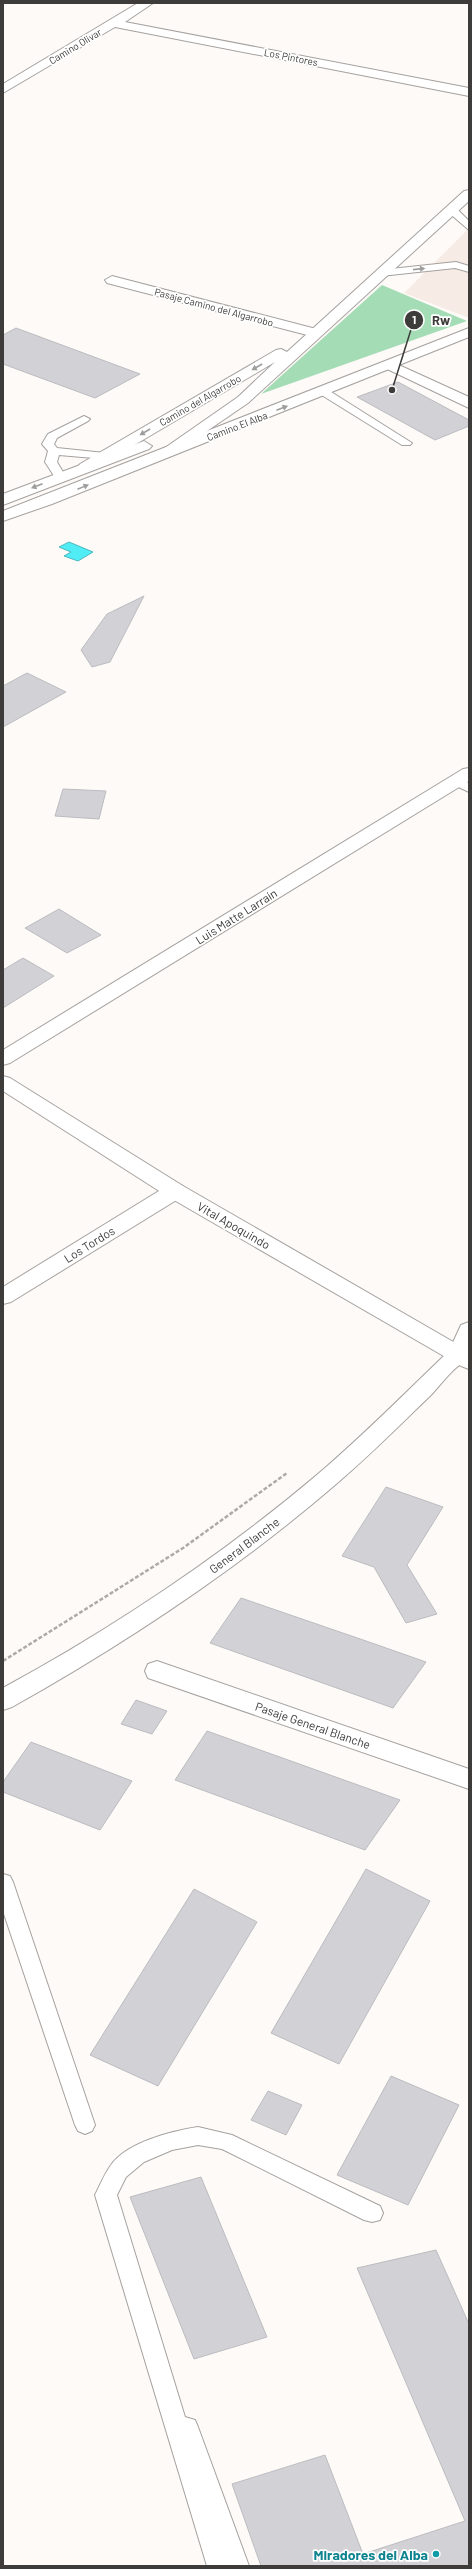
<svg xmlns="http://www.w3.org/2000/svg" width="472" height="2569" viewBox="0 0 472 2569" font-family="Barlow,sans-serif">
<rect width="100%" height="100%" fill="#fefaf7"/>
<path fill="#f7ece5" d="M469,228V318L404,293Z"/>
<path fill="#a4dcb6" d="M382,285L467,321L261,394Z"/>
<path fill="#51edf6" stroke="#4bb8be" d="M69,542L93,552L78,561L64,556L71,552L59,547Z"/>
<path fill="#d2d2d6" stroke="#bbbcc0" d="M16,328L140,374L95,398L3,364V335Z
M398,382L469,420V426L435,440L357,397Z
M144,596L110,662L92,667L81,650L107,614Z
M27,673L66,692L3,727V686Z
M63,789L106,791L99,819L55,816Z
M59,909L101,935L67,953L25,928Z
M23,958L54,976L3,1008V970Z
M386,1487L443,1507L407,1565L437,1614L406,1623L374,1567L342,1556Z
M241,1598L369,1642L426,1662L393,1708L210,1643Z
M136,1700L167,1711L152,1734L121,1724Z
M207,1731L400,1800L365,1850L175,1780Z
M31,1742L132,1781L100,1830L3,1792V1782Z
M366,1869L430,1901L339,2064L271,2033Z
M194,1889L257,1922L158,2086L90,2055Z
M391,2076L459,2105L408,2205L337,2175Z
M268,2091L302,2105L286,2135L251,2120Z
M201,2177L267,2337L194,2359L130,2197Z
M436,2250L469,2324V2566H261L232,2484L325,2455L363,2554L465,2521L357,2268Z"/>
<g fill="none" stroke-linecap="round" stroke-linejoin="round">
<defs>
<path id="service" d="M448,208H456L469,221V230L448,212Z
M456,262L469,266V272L455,268L381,276L376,273L381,270Z
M324,389L328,390L412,443L410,445H402L320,394L319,392Z
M84,416L90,419L88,421L57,438L54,444L57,448L105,453L111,456L105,459L59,455L57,462L66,477L60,480L56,479L45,462L48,451L42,444L48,434Z
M455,778L469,783V792L448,782Z
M3,1874L10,1876L13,1882L95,2125L92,2131L85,2134L78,2131L75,2125L3,1911Z
M198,2127L232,2135L380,2206L383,2213L380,2220L372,2222L364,2220L222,2149L198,2145L172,2150L144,2162L126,2177L117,2195L185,2417L195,2420L198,2427L249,2566H207L95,2195C100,2185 105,2173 111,2165C127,2142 172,2131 198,2127Z"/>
<path id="minor" d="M138,3H153L125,22L469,88V96L115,27L3,93V84Z
M112,276L320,330L322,333L315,337L107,283L105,280Z
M390,361L469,397V408L385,368L383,365L385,362Z
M469,768V781L10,1063L3,1065V1050L463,769Z
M175,1184L183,1186L186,1191L183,1196L11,1302L3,1304V1287L167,1186Z
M157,1661L469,1769V1789L148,1678L145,1671L148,1664Z"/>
<path id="tertiary" d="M469,190V201L248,403L172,455H162L159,452L238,397L275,362L92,470H80L78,467L80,464L276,350L281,349L287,352L464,191Z
M3,1076L10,1078L183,1186L469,1351V1369L461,1366L167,1196L3,1091Z"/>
<path id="secondary" d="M469,328V337L52,504L3,521V511Z
M144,441L152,446L149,449L3,505V494Z
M469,1322V1359C455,1365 442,1383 432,1394C400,1425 369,1456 335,1485C235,1571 126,1643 12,1707L3,1710V1688C115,1627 221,1556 318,1474C364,1435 406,1392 449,1351L461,1325Z"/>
</defs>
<use href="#service" stroke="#a5a19f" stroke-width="2"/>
<use href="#minor" stroke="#a5a19f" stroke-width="2"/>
<use href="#tertiary" stroke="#a5a19f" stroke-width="2"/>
<use href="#secondary" stroke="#a5a19f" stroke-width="2"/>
<path stroke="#adaba8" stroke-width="2.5" stroke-dasharray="4 2" stroke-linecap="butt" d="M3,1661L183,1548L287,1473"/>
<use href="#service" fill="#fff" fill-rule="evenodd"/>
<use href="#minor" fill="#fff" fill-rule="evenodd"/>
<use href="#tertiary" fill="#fff" fill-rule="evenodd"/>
<use href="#secondary" fill="#fff" fill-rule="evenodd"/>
</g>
<defs><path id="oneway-solid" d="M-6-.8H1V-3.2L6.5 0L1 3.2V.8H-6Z"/></defs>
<g fill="#9e9e9d">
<use href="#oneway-solid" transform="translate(419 269) rotate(-6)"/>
<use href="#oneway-solid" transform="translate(257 367) rotate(150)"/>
<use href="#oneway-solid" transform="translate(282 408) rotate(-21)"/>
<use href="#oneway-solid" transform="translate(145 432) rotate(150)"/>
<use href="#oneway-solid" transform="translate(37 486) rotate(159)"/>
<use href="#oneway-solid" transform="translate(83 487) rotate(-22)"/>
</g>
<circle fill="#0f9aa8" stroke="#fff" stroke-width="1.5" cx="436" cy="2554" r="4"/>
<g text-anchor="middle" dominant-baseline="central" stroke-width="3.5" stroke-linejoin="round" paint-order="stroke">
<g font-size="10" fill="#3d3c3b" stroke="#fff">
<text transform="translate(75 46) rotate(-31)">Camino Olivar</text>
<text transform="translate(291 57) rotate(11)">Los Pintores</text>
<text transform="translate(214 307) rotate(15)">Pasaje Camino del Algarrobo</text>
<text transform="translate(200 400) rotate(-30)">Camino del Algarrobo</text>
<text transform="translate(237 426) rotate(-21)">Camino El Alba</text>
</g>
<g font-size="12" fill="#3d3c3b" stroke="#fff">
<text transform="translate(236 916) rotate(-32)">Luis Matte Larraín</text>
<text transform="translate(234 1225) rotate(30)">Vital Apoquindo</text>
<text transform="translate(89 1244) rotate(-32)">Los Tordos</text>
<text transform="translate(244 1545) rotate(-37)">General Blanche</text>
<text transform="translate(313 1725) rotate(19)">Pasaje General Blanche</text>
</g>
<g font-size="14" font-weight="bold" fill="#0d838f" stroke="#fff" text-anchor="end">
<text x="428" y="2554">Miradores del Alba</text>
</g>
</g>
<path fill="none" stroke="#3d3c3b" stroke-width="1.5" d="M392 390L414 320"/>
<g fill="#3d3c3b" stroke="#fff" stroke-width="1.5">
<circle cx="392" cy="390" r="4"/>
<circle cx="414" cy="320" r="10"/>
</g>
<g font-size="12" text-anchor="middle" font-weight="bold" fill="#fff">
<text x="414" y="324">1</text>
</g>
<g font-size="13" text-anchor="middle" font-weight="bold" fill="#3d3c3b" stroke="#fff" stroke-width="3.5" stroke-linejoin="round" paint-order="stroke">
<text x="441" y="325">Rw</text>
</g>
<rect width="472" height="2569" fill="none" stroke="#3d3c3b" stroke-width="8"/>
</svg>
